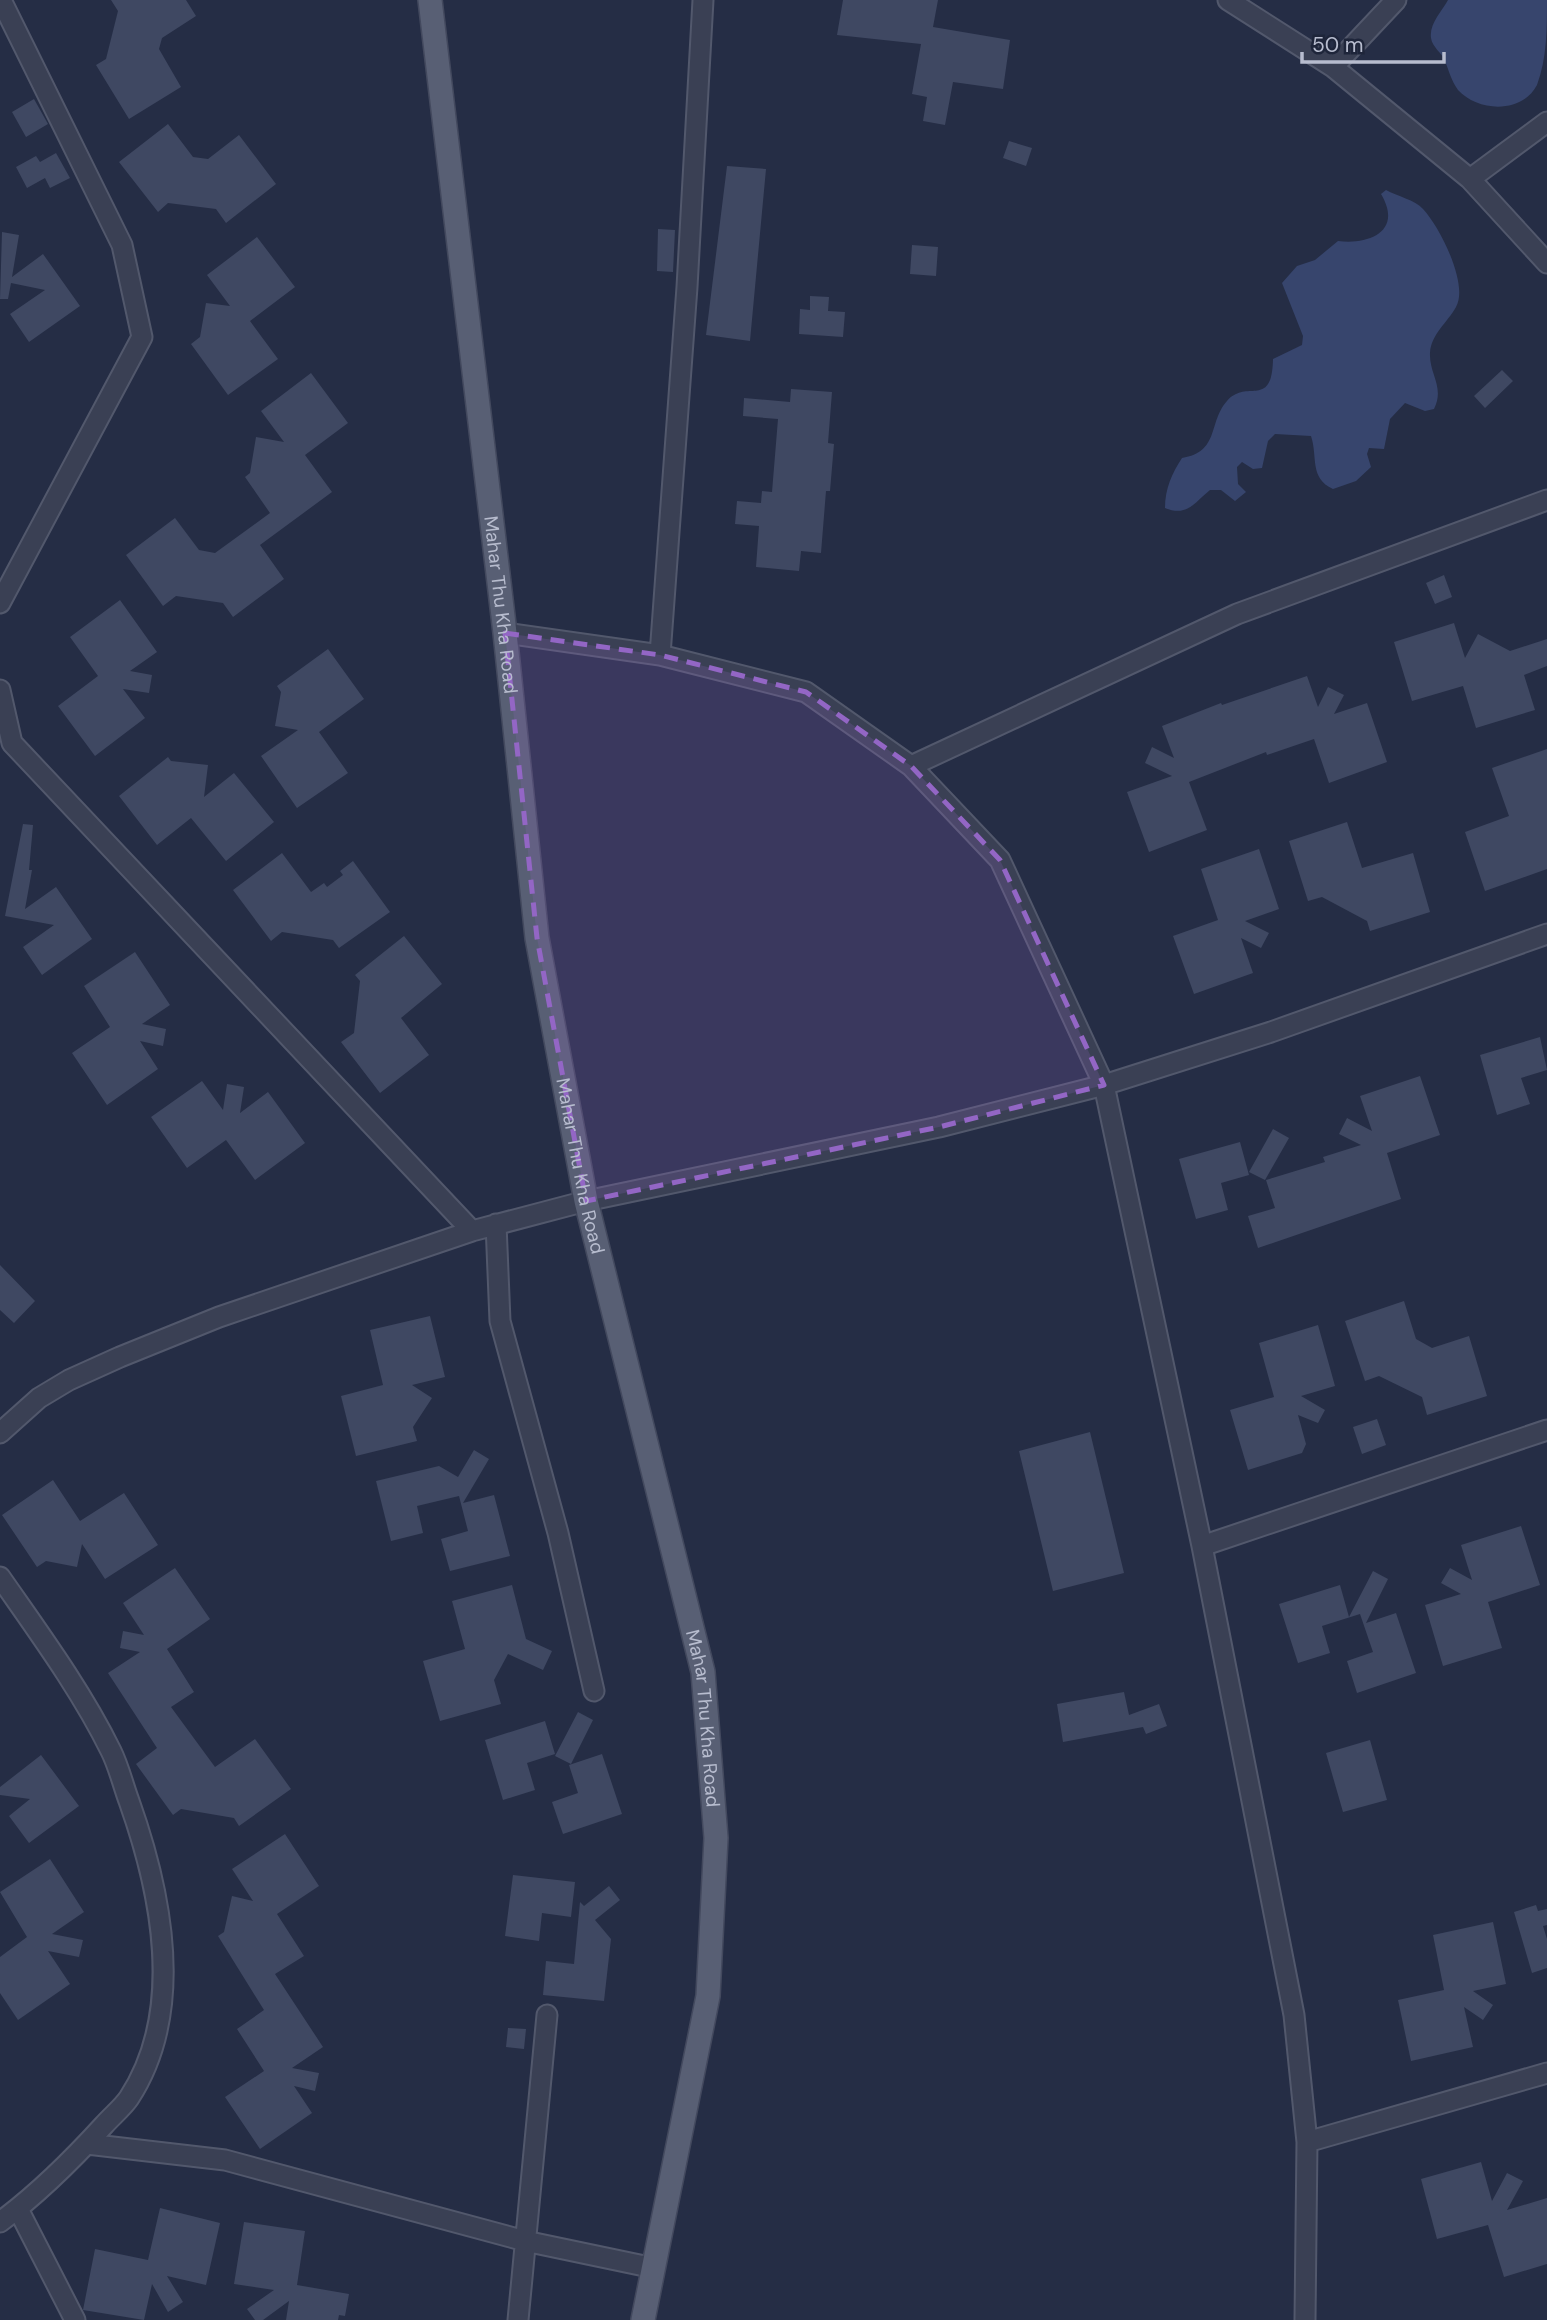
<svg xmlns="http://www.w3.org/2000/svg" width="1547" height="2320" viewBox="0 0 1547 2320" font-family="'DM Sans',sans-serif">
<rect width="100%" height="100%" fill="#252d45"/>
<path fill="#37456d" d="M1448,0H1547C1547,29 1547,58 1537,85C1522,114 1478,112 1458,90C1451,80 1449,71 1445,61C1442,53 1432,47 1431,38C1429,24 1442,11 1448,0Z
M1386,190C1397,196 1415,200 1423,209C1440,227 1469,285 1456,307C1448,322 1431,334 1430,353C1429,374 1445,387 1434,409L1425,411L1405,403L1390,419L1384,449L1369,448L1367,454L1371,467L1356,481L1333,489C1309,478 1318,457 1311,436L1275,434L1268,441L1262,468L1253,469L1242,462L1237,467L1238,484L1246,492L1235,501L1221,490H1210C1194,503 1187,517 1165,508C1165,489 1172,473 1182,458C1220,452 1208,422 1227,401C1247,378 1272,410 1273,359L1302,345L1303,336L1282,283L1297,266L1315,260L1338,241C1370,245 1403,231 1381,194Z"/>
<path fill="#3f4862" d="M111,0H186L196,16L162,38L159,49L181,87L129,119L96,65L106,59L118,11Z
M843,0H938L933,27L1010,40L1003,89L953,82L945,125L923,121L927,97L912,94L921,44L837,35Z
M34,99L48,124L26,137L12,112Z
M168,124L193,157L208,159L239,135L276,184L226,223L216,209L168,203L158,212L119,162Z
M1009,141L1032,148L1026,166L1003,158Z
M56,153L70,178L50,188L45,178L27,188L16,167L36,156L40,162Z
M727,166L766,169L750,341L706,335Z
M658,229L675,230L673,272L657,271Z
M2,232L19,235L12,277L43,254L80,306L29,342L10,314L45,290L11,283L8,299H0Z
M257,237L295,287L250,321L278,359L228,395L191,344L200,337L206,303L230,306L207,275Z
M912,245L938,247L936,276L910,274Z
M810,296L829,297L828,311L845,312L843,337L799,334L800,309L810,310Z
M1502,370L1513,381L1485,408L1474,396Z
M311,373L348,423L305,455L332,492L260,545L284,579L233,617L223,603L176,596L163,606L126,555L175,518L199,550L215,553L270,513L245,477L250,473L256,437L284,442L261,411Z
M791,389L832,392L828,443L834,444L830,491H826L821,553L801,551L799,571L756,567L759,526L735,524L737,501L761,503L762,491L772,492L778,419L743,416L744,398L790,402Z
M1444,575L1452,597L1435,604L1426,583Z
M120,600L157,652L130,671L152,675L149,693L123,689L145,718L95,756L58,706L98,676L70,637Z
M1454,623L1465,658L1478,634L1510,651L1547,639V666L1524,675L1535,710L1476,728L1463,686L1412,701L1394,642Z
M328,649L364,699L319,732L348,773L297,808L261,756L298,730L275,726L281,692L277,686Z
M1307,676L1318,707L1328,687L1344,695L1334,714L1367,703L1387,762L1329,783L1314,739L1267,755L1266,752L1189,782L1207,830L1149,852L1127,792L1172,776L1145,763L1152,747L1174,758L1162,726L1221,703L1222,705Z
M1547,749V869L1485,891L1465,832L1509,816L1492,768Z
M168,757L171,761L208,765L204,797L234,773L274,822L226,861L191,818L157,845L119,796Z
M1347,822L1362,868L1413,853L1430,912L1370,931L1367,921L1322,897L1308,901L1289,841Z
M23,824L33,825L29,870H32L25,909L56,887L92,939L42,975L23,947L54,925L5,916Z
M1259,849L1279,909L1245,921L1269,933L1261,948L1241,938L1253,973L1194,994L1173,936L1218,920L1201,869Z
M282,853L311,892L324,883L327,887L343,875L340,871L353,861L390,912L339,948L333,940L282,932L271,941L233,890Z
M404,936L442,984L401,1018L429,1055L380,1093L341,1042L354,1033L360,981L355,975Z
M135,952L170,1005L142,1024L166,1029L163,1046L140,1041L158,1069L107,1105L72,1053L110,1027L84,986Z
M1540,1037L1547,1070L1521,1078L1530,1104L1497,1115L1480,1055Z
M1420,1076L1440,1135L1387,1153L1401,1199L1258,1248L1248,1216L1275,1208L1266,1180L1325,1162L1323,1157L1361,1145L1339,1134L1347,1118L1372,1131L1360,1096Z
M202,1081L223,1110L227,1084L244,1087L240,1113L268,1092L305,1143L255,1180L226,1140L187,1168L151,1117Z
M1273,1129L1289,1138L1265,1180L1249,1172Z
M1240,1142L1249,1175L1221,1183L1228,1210L1196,1219L1179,1159Z
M0,1265L35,1301L14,1323L0,1310Z
M1404,1301L1416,1339L1432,1348L1469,1336L1487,1396L1427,1415L1422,1397L1379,1376L1365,1381L1345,1321Z
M430,1316L445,1377L412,1385L432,1398L413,1427L417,1441L356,1456L341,1396L383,1385L370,1330Z
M1318,1325L1335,1386L1301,1396L1325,1410L1318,1423L1298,1415L1306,1444L1302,1453L1248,1470L1230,1410L1274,1397L1259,1343Z
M1377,1419L1386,1445L1362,1454L1353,1427Z
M1090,1432L1124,1573L1053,1591L1019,1451Z
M474,1450L489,1459L463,1503L494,1495L510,1556L450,1571L441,1539L468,1531L459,1496L417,1506L423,1533L391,1541L376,1481L439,1466L458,1477Z
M53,1480L80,1521L124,1493L158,1545L105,1579L82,1544L77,1567L46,1561L37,1567L2,1515Z
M1521,1526L1540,1585L1488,1602L1502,1648L1443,1666L1425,1605L1461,1594L1441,1583L1450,1568L1472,1580L1461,1545Z
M175,1568L210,1619L167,1649L194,1692L171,1707L215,1767L255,1739L291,1789L239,1826L234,1818L181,1809L173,1815L136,1764L157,1748L108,1673L140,1652L120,1648L123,1631L144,1635L123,1603Z
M1373,1571L1388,1579L1366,1623L1396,1613L1416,1673L1357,1693L1347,1661L1373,1652L1360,1614L1322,1626L1330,1653L1298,1663L1279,1604L1340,1585L1349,1617Z
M512,1585L526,1639L552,1651L543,1670L508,1654L494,1680L501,1704L440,1721L423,1661L465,1649L452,1601Z
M1124,1692L1129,1715L1159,1704L1167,1726L1146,1734L1143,1727L1063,1742L1057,1704Z
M578,1712L593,1720L571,1764L555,1756Z
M545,1721L555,1754L527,1763L535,1790L503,1800L485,1740Z
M1370,1740L1387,1800L1343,1812L1326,1753Z
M602,1754L622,1814L563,1834L552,1802L578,1793L569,1765Z
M41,1755L79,1806L29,1843L9,1816L30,1799L0,1795V1787Z
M285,1834L319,1886L277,1914L304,1956L275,1974L323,2047L292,2068L319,2073L315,2091L294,2086L312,2113L260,2149L225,2097L264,2071L237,2029L264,2010L218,1936L224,1932L232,1896L253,1901L232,1869Z
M50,1859L84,1912L52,1934L83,1940L79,1957L48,1951L70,1984L18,2020L0,1993V1957L27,1937L0,1892Z
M513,1875L575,1882L571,1917L542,1913L539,1941L505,1936Z
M609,1886L620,1900L595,1920L611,1939L604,2001L543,1995L546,1961L574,1964L580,1902L584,1906Z
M1536,1905L1538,1911L1547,1909V1925L1543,1926L1547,1939V1968L1532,1973L1514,1912Z
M1493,1922L1506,1984L1473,1991L1493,2005L1483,2020L1464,2007L1473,2047L1411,2061L1398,2000L1444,1990L1433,1935Z
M508,2028L526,2029L524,2049L506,2047Z
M1481,2162L1492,2201L1507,2173L1523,2181L1507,2210L1547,2198V2264L1504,2277L1488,2225L1437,2239L1421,2179Z
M160,2208L220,2223L206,2285L167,2276L183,2302L168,2312L152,2284L144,2320L83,2310L95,2249L148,2260Z
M244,2222L305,2231L297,2285L349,2294L345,2316L339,2315L338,2320H286L289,2301L263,2320H255L247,2309L274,2290L234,2284Z"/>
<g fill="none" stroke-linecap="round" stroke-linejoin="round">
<defs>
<path id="minor" d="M1228,0L1333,67L1470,179L1547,263
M1333,67L1396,0
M1470,179L1547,122
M0,603L142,337L122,245L1,0
M505,633L660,655L806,692L911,766L1000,860L1104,1085L1202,1546L1294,2015L1307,2142L1305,2320
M660,655L687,287L703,0
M0,690L12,743L472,1231
M911,766L1237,614L1547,500
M496,1224L500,1321L558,1533L594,1691
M0,1433L39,1398L69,1380L120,1357L219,1317L472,1231L586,1201L939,1127L1104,1085L1271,1032L1547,934
M1202,1546L1547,1430
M0,1577C39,1633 81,1690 111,1751C119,1767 123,1785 129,1801C161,1891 186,2011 129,2098C123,2107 112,2116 104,2125C73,2159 38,2194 0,2222
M1307,2142L1547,2073
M87,2144L225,2160L525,2241L654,2268
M18,2209L75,2320
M518,2320L547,2015"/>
<g id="major">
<path id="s1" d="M430,0L505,633L537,938L586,1201L703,1672L716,1838L708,1996L643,2320"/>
</g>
</defs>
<use href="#minor" stroke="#52586c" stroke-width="23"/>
<use href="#major" stroke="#43495e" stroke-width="26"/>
<use href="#minor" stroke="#3a4054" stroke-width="19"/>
<use href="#major" stroke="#585f74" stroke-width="23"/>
</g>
<path fill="#9366c5" fill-opacity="0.2" stroke="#9366c5" stroke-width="5" stroke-dasharray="14 9" stroke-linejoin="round" d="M505,633L660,655L806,692L911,766L1000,860L1104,1085L939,1127L586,1201L537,938Z"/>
<g text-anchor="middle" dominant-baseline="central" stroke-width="5" stroke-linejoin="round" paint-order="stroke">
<g font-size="19" fill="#b7bcce" stroke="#1e253a">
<text stroke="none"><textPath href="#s1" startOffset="609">Mahar Thu Kha Road</textPath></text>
<text stroke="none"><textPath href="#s1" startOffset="1176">Mahar Thu Kha Road</textPath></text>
<text stroke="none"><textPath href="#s1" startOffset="1743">Mahar Thu Kha Road</textPath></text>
</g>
</g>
<path d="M1302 52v10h142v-10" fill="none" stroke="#b7bcce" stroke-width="3.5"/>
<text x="1312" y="52" font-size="21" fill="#b7bcce" stroke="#1e253a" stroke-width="5" paint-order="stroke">50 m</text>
</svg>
